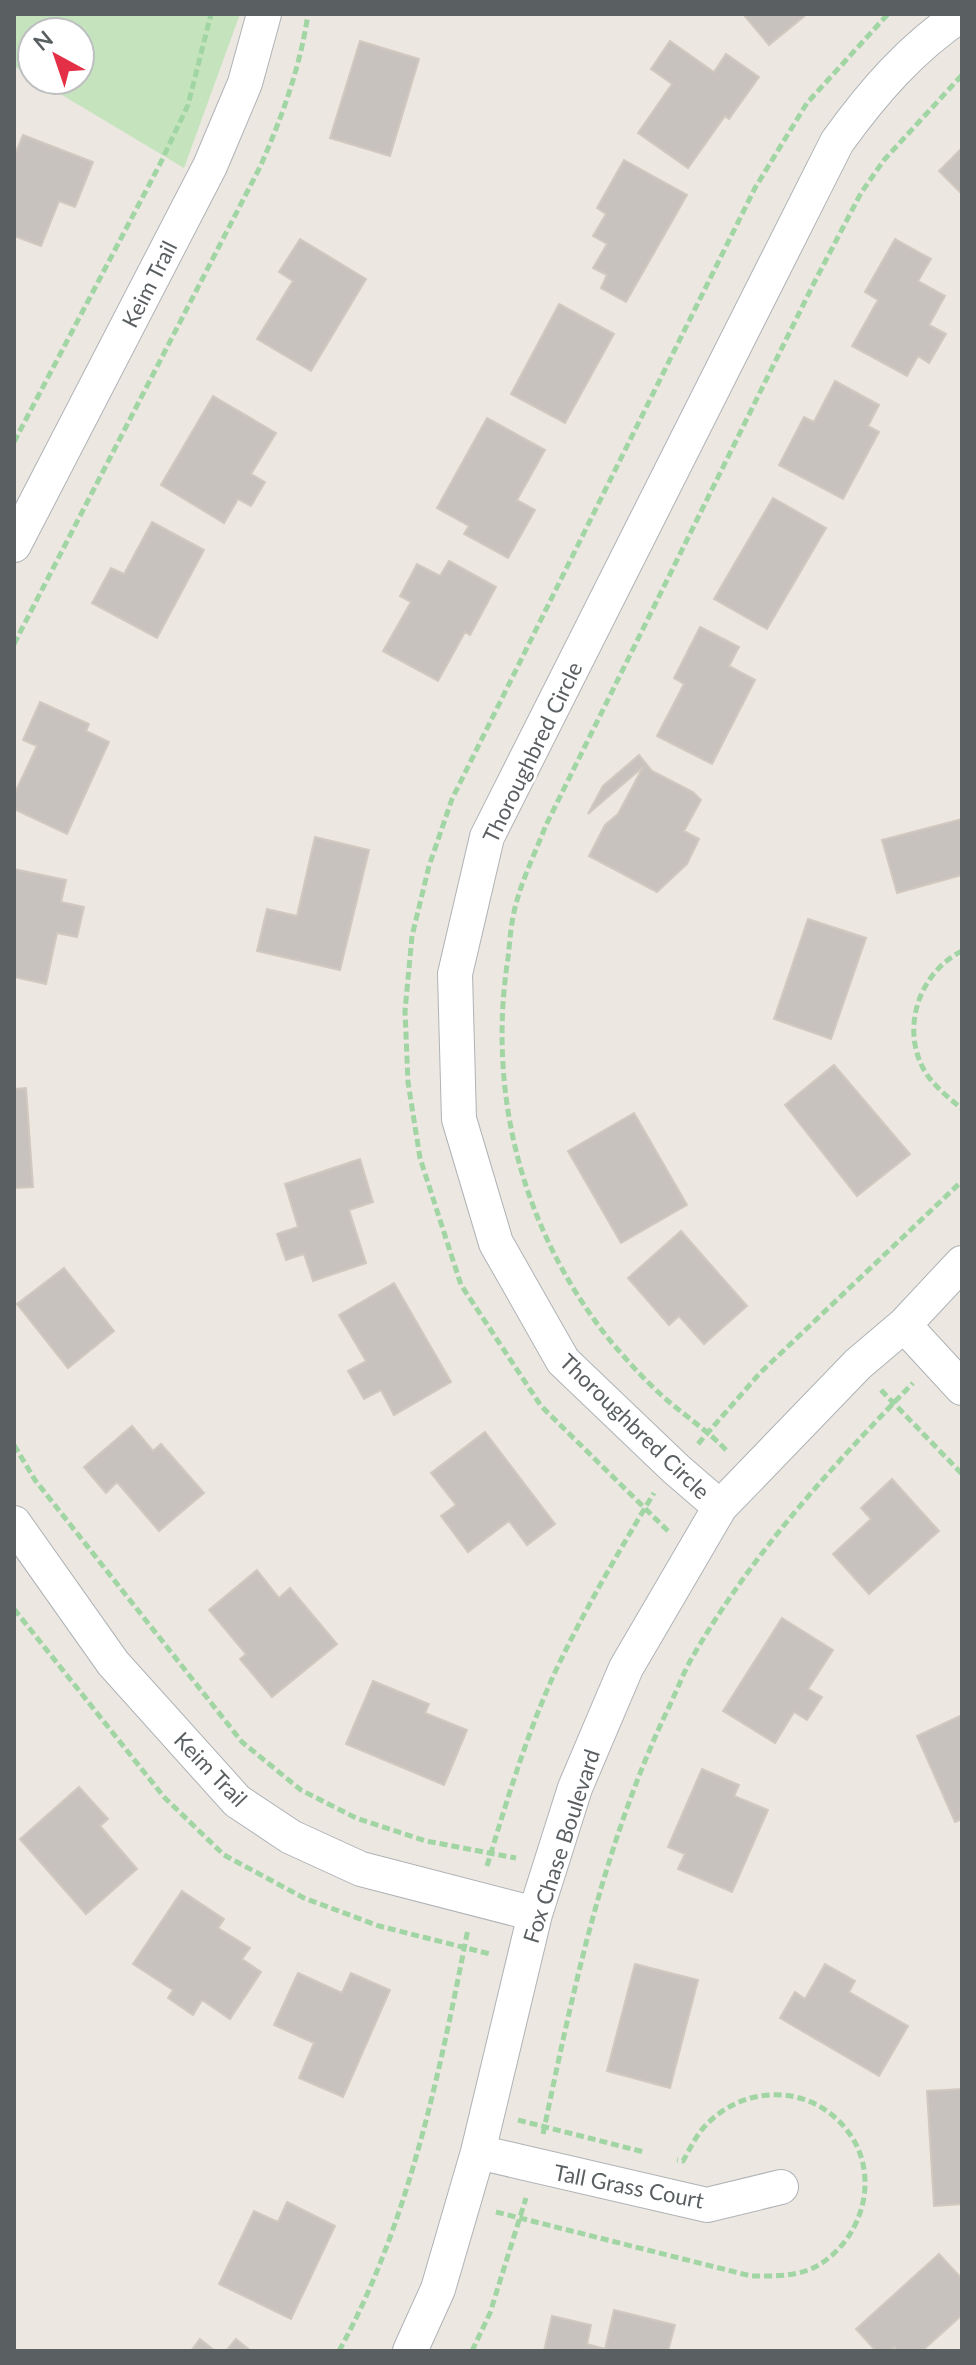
<svg xmlns="http://www.w3.org/2000/svg" width="976" height="2365" viewBox="0 0 976 2365" font-family="Lato,sans-serif">
<rect width="100%" height="100%" fill="#ece7e1"/>
<path fill="#c5e4be" d="M14,14H240L184,168L37,80H80V32H32V77L14,66Z"/>
<path fill="#c7c2bd" stroke="#d1c8c0" stroke-width="2" d="M743,14H807L769,45Z
M360,41L419,59L390,156L330,138Z
M670,41L714,72L726,54L759,77L729,119L725,116L688,168L638,133L672,84L651,69Z
M23,135L93,162L75,207L59,201L41,246L14,236V157Z
M962,148V194L939,171Z
M624,160L687,195L626,302L601,288L607,275L593,268L607,244L593,236L606,214L597,208Z
M300,239L366,279L311,371L257,339L293,281L279,272Z
M895,239L931,259L918,281L945,296L929,325L946,334L929,363L918,356L907,376L852,346L878,300L865,292Z
M559,304L614,334L565,423L511,394Z
M835,381L879,405L868,426L879,432L843,499L779,465L804,417L814,422Z
M213,396L276,433L251,474L265,482L251,506L238,499L224,523L161,485Z
M487,418L545,450L517,500L535,510L508,558L464,534L469,526L437,508Z
M773,498L826,528L767,629L714,599Z
M152,522L204,550L157,638L92,603L111,568L124,574Z
M449,561L496,587L470,635L465,632L438,681L383,651L411,602L400,596L417,564L440,576Z
M700,627L739,647L729,666L755,680L712,764L657,736L684,684L674,678Z
M40,702L89,724L86,731L109,742L67,834L14,809V795L37,746L23,740Z
M639,755L652,771L693,792L701,800L684,831L699,839L687,864L657,892L589,856L605,825L618,814L643,767L588,814L603,786Z
M962,819V875L897,893L882,840Z
M315,837L369,850L340,970L257,951L267,909L297,916Z
M14,869L66,880L61,902L84,907L77,937L57,933L46,984L14,977Z
M808,919L866,938L831,1039L774,1019Z
M834,1065L910,1154L857,1196L785,1105Z
M26,1088L33,1187L14,1188V1089Z
M634,1113L687,1205L621,1243L568,1151Z
M360,1159L373,1202L349,1210L366,1263L313,1281L304,1254L286,1260L277,1234L298,1227L285,1184Z
M681,1231L747,1306L704,1344L679,1316L669,1325L628,1278Z
M64,1268L114,1331L68,1368L17,1304Z
M394,1283L451,1382L394,1415L381,1390L364,1399L348,1371L366,1361L339,1315Z
M132,1426L153,1451L161,1444L204,1493L159,1531L117,1482L106,1493L84,1467Z
M485,1432L555,1524L527,1545L509,1521L468,1552L441,1516L456,1505L431,1473Z
M892,1479L939,1531L869,1594L833,1554L871,1519L861,1508Z
M257,1570L279,1598L290,1588L337,1644L272,1697L240,1659L246,1654L209,1610Z
M782,1618L833,1650L808,1689L822,1697L807,1720L794,1712L775,1743L723,1711Z
M373,1681L429,1704L425,1713L467,1730L444,1785L346,1744Z
M962,1715V1819L955,1822L917,1736Z
M702,1769L739,1785L734,1796L768,1810L732,1892L678,1869L685,1854L668,1847Z
M79,1787L108,1819L100,1826L137,1869L86,1914L20,1839Z
M182,1891L224,1919L218,1928L250,1948L242,1959L261,1972L230,2019L202,2000L193,2015L168,1998L173,1990L133,1964Z
M635,1964L698,1980L670,2088L607,2071Z
M825,1964L855,1981L849,1992L908,2026L879,2076L780,2018L795,1992L805,1999Z
M298,1973L342,1993L351,1973L390,1990L343,2097L299,2078L314,2043L274,2025Z
M962,2089V2204L934,2206L927,2091Z
M287,2202L335,2226L291,2319L219,2284L254,2211L278,2222Z
M939,2254L962,2279V2315L922,2351H898L894,2347L890,2351H876L856,2329Z
M614,2310L675,2325L668,2351H544L552,2316L591,2325L587,2344L605,2349Z
M200,2339L215,2351H191Z
M236,2339L251,2351H226Z"/>
<g fill="none" stroke-linecap="round" stroke-linejoin="round">
<defs>
<path id="street" d="M14,545L210,166L245,83L264,14
M904,1325L962,1388
M720,1507L676,1469L563,1361L496,1243L459,1119L455,974L487,837L837,142C873,92 911,48 962,14
M14,1523L113,1663L237,1801L291,1837L361,1869L535,1914
M478,2152L707,2205L781,2187
M410,2351L438,2289L478,2152L535,1914L575,1788L626,1668L720,1507L858,1364L904,1325L962,1263"/>
</defs>
<use href="#street" stroke="#afb3b6" stroke-width="36"/>
<path stroke="#a1d5a4" stroke-width="5" stroke-dasharray="8 4" stroke-linecap="butt" d="M14,442L160,164L188,105L211,14
M14,644L260,167C282,117 300,68 308,14
M962,951C920,972 901,1026 923,1068C932,1085 948,1097 962,1109
M881,1390L962,1474
M698,1444L760,1373L962,1181
M14,1445L35,1480L242,1742L301,1790L356,1818L426,1841L516,1858
M726,1450C705,1428 679,1412 657,1391C640,1375 623,1356 608,1338C522,1229 487,1094 508,958C510,940 511,921 516,904C523,877 536,851 546,825L815,281L861,193L884,160L962,75
M668,1531L541,1406L461,1285L420,1158L408,1082L405,1011L412,936L429,866L452,799L755,188L807,103L888,14
M14,1609L164,1797L224,1855L304,1898L379,1926L490,1954
M487,1866C507,1800 527,1733 556,1670C585,1609 619,1551 654,1493
M518,2120L644,2152
M543,2134C573,1990 604,1844 667,1711C676,1693 683,1673 693,1656C752,1554 831,1467 913,1383
M496,2212L751,2276C773,2276 797,2277 817,2266C864,2239 882,2173 846,2129C810,2084 745,2084 706,2125C696,2135 690,2149 683,2161L677,2160
M339,2351C409,2224 440,2071 468,1929
M472,2351L490,2313L526,2198"/>
<use href="#street" stroke="#fff" stroke-width="34"/>
</g>
<g text-anchor="middle" dominant-baseline="central" stroke-width="6" stroke-linejoin="round" paint-order="stroke">
<g font-size="22" fill="#5a5f62" stroke="#fff">
<text transform="translate(149 284) rotate(-63)">Keim Trail</text>
<text transform="translate(532 752) rotate(-64)">Thoroughbred Circle</text>
<text transform="translate(635 1426) rotate(44)">Thoroughbred Circle</text>
<text transform="translate(211 1769) rotate(46)">Keim Trail</text>
<text transform="translate(561 1846) rotate(-72)">Fox Chase Boulevard</text>
<text transform="translate(629 2186) rotate(11)">Tall Grass Court</text>
</g>
</g>
<rect width="976" height="2365" fill="none" stroke="#5a5f62" stroke-width="32"/>
<g transform="translate(56 56) rotate(320)"><circle r="38" fill="#ffffff" stroke="#bdbfc0" stroke-width="2"/>
<path d="M0-6L14 30L0 20L-14 30Z" fill="#e43047"/>
<text y="-12" font-size="22" font-weight="bold" text-anchor="middle" fill="#5a5f62">N</text>
</g>
</svg>
